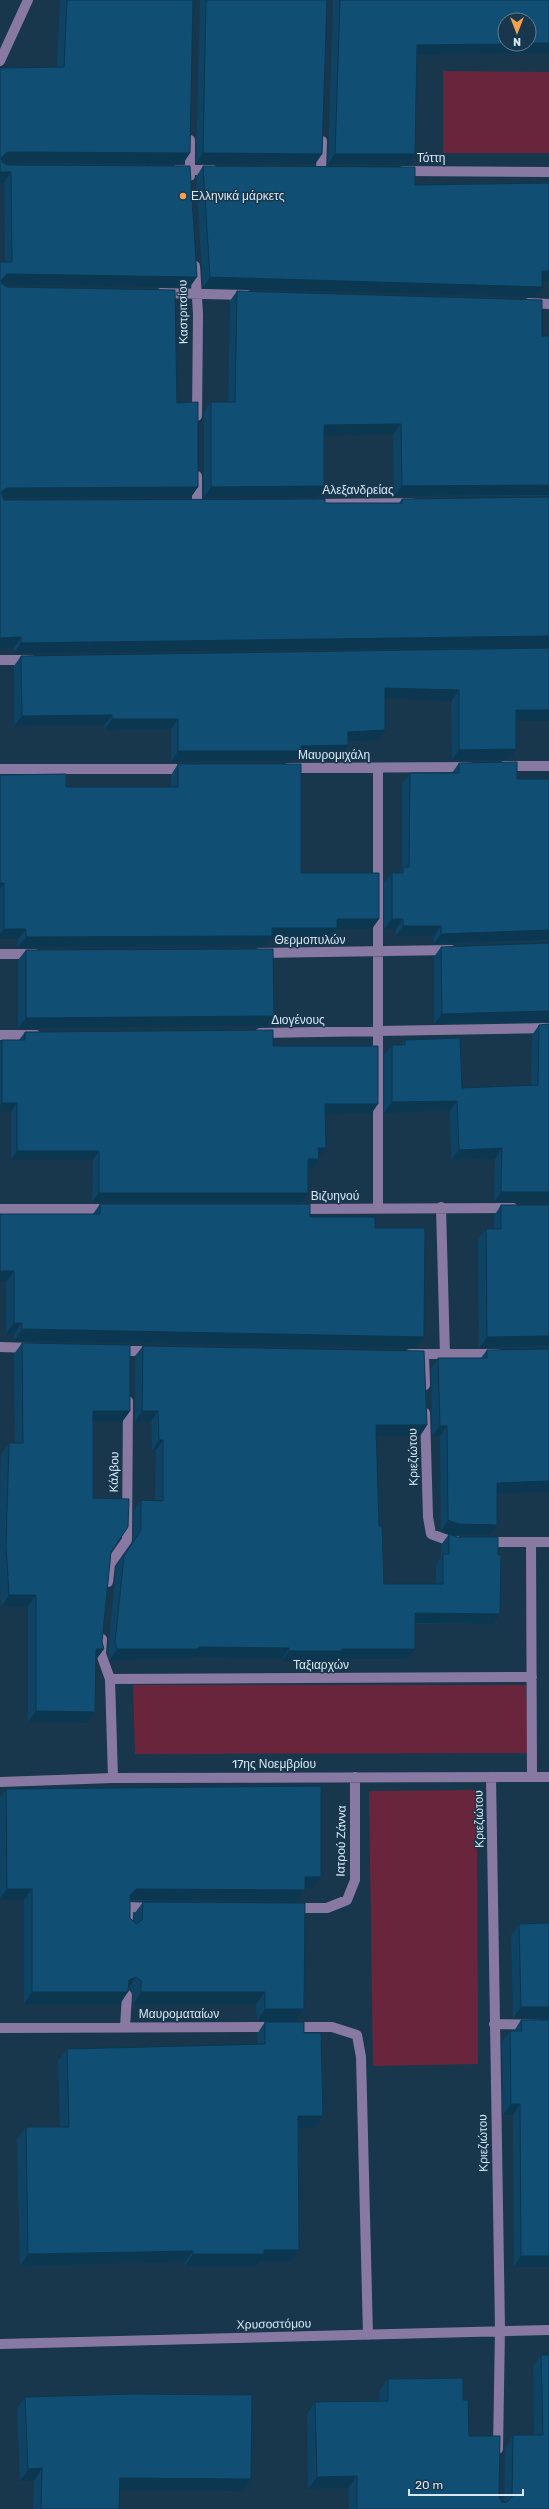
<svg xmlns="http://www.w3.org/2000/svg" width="549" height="2509" viewBox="0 0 549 2509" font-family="Rubik,sans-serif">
<rect width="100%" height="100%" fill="#19374c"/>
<path fill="#68253c" d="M443,71L549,72V153H443Z
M133,1685H526L529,1753L135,1754Z
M477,1790L478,2064L373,2066L369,1791Z"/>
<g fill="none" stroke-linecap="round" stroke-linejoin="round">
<path stroke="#8879a3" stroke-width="10" d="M0,61L28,0
M177,170H213
M321,171L322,141
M403,171L549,172
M190,176V140
M195,266L198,314L197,416
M161,293L247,295
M529,303L549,304
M197,504V476
M312,504L412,503
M0,660H31
M504,766H549
M288,768L470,767
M0,769H188
M259,953L451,950
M0,954H35
M260,1033L549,1028
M0,1035H36
M441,1207L445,1355
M0,1209H109
M297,1209L513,1208
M378,1209V768
M0,1347L32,1348
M118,1351H152
M410,1354H498
M424,1355L425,1385
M425,1413L428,1517L431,1534L450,1541H457
M485,1542H549
M531,1543L532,1777
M108,1582L110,1564L127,1540L128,1401
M102,1639L101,1654L110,1679L113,1778
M110,1679L532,1677
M491,1777L500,2329L498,2449
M0,1782L113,1778L549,1777
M291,1908H327L347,1900L355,1880V1777
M128,1918V1907L151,1908
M494,2024L549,2025
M125,2027L127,1995
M290,2027H332L357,2035L361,2057L368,2335
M0,2028L274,2027
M0,2344L549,2330"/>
</g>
<path fill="#0e4364" d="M60,0H193L183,164L2,163L190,287L2,285L177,403L198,487L191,497L3,498L4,500L325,503H399L402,499L549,497L14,653V648H0V262H5L4,183H0V68L57,67Z
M200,0H327L322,154L315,164H196Z
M333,0H549V53L417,55L415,154L408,165L328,164Z
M203,166L415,185L549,281L542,282V287L535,297L203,288L196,177Z
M237,291L542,336H549V496H394L393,434L324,435L317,497H204V412L211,402H228L230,301Z
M549,648V721H516V749L509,760H452L451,701L385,698V730L378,740L348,742V745L341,756H297L293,761L171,762V729L104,730V725L14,726V666L21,656Z
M459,763L517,779H549V941L434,944V936H396V929H384V883L392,873H399L402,870V783L410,773H452Z
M178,764L301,873L372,929H337L330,938H271L265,946L18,947V939H0V775L66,787H171V775Z
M549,943V1022L434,1024V957L441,947Z
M26,950L274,1016L266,1026L18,1028V960Z
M539,1025L549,1202H494L495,1159L451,1160L450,1111L384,1113V1055L392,1045H401L405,1040L462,1088L531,1086L532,1035Z
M25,1032L273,1046L372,1113H325L326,1148L319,1157V1159L313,1168H308V1193L302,1202H92L93,1160H11V1112H0V1043L2,1040H19Z
M100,1204L310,1217L375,1228L416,1348L14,1341V1334H6V1282H0V1214H93Z
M501,1205H549V1347L479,1348L478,1239L486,1229H494V1216Z
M22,1343L130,1411L122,1422H93V1498L111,1552L96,1660L87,1723L28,1722V1606L1,1607L0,1587V1504L1,1454L9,1443H15L14,1354Z
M143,1346L427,1425L420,1436H377L379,1526L384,1584H436V1565L441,1557V1545L449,1534L493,1624H415V1649L407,1659H336L334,1662L282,1661V1659L193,1657L192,1659L110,1660L108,1653L116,1566L133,1541L134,1510L141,1500H155L156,1450L152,1451L151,1422H135V1356Z
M487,1350L549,1492L497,1493V1525L490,1535H451L441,1531L440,1436H432L431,1369L438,1358H481Z
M6,1789L313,1888H305L297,1901H130V1918L134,1922V1914L143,1902L304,2009L296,2021H257L256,2004H133V1992L128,1989L120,2004H24V1900H0V1797Z
M549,1923V2019L513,2018L511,1935L519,1924Z
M521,2020L549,2267H514L513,2115H503L502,2042L510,2031H514Z
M265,2022L304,2033L323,2116L315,2128H298L299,2250L290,2262H259L256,2266H185V2262L20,2266L17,2139L26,2127H60L58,2061L67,2049L257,2045V2034Z
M541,2355L549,2509H349L348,2488L308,2489L307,2414L315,2402L380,2401L379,2391L388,2379L463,2400L469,2436L499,2497L502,2502L504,2503L505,2448L513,2435H534L533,2367Z
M25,2397L251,2479L243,2491L119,2490V2509H33L34,2481H20L17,2409Z"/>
<path fill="#0b3751" d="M529,43H549V53L410,55L417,45L505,44H529Z
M7,152L190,153L183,164L0,163V159Z
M203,153L322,154L315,164H196Z
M335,154H415L408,165L328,164Z
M0,172H11L4,183H0Z
M542,271H549V281L534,282Z
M7,274L197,277L190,287L0,285V281Z
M210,277L542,287L535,297L203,288Z
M401,424L393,434L316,436L324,425Z
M549,485V495L394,496L402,486Z
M324,486L317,497H204L211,487Z
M198,487L191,497L0,498L1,492L7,488Z
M549,636V647L14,653L21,643Z
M21,637L14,648H0V638Z
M385,688L459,690L451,701L378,698Z
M516,710H549V721H508Z
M112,715L104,725L14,726L22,716Z
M112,719H178L171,729L104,730Z
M385,730L378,740L341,742L348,732Z
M348,745L341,756H297L293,761L171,762L178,751L301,746Z
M516,749L509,760H452L459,750Z
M0,883H4L0,888Z
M337,919H379L372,929H337L330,938H271L265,946L18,947L26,937L272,928Z
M392,919H403L396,929H384Z
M403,926H441L434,936H396Z
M4,929H26L18,939H0V934Z
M549,930V940L434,944L441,934Z
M549,1011V1022L434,1024L442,1014Z
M274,1016L266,1026L18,1028L26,1018Z
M457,1101L450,1111L384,1113L392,1102Z
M2,1103H17L11,1112H0V1106Z
M325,1104H378L372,1113L318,1114Z
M318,1148H326L319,1157H312Z
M502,1148L495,1159L451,1160L459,1150Z
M17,1151H99L93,1160H11Z
M308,1159H319L313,1168H302Z
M501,1192H549V1202H494Z
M99,1193H308L302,1202H92Z
M0,1271H14L6,1282H0Z
M14,1323H22L14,1334H6Z
M22,1329L424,1337L416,1348L14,1341Z
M549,1336V1346L479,1348L487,1337Z
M93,1411H130L122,1422H85Z
M142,1411H158L151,1422H135Z
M376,1425H427L420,1436H369Z
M440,1426H447L440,1436H432Z
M159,1440H163L156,1450L152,1451Z
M549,1481V1492L489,1493L497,1483Z
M448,1520L497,1525L490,1535H451L441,1531Z
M9,1595H36L28,1606L1,1607Z
M415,1613L500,1614L493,1624L408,1623Z
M199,1647L289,1648L282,1659L193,1657L192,1659L110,1660L117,1649Z
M96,1649H104L96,1660H88Z
M342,1649H415L407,1659H336L334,1662L282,1661L289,1651Z
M36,1711L95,1712L87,1723L28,1722Z
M305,1877H321L313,1888H297Z
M7,1889H32L24,1900H0V1898Z
M136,1889L305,1890L297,1901L128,1900L130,1895Z
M136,1977L128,1989L129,1980Z
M32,1992H128L120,2004H24Z
M141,1992H265L256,2004H133Z
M521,2007H549V2019L513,2018Z
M265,2009H304L296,2021H257Z
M511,2104H520L513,2115H503Z
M298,2116H323L315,2128H289Z
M264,2250H299L290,2262H259L256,2266H185L193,2254Z
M193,2251L185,2262L20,2266L28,2254Z
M521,2256H549V2267H514Z
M42,2468L34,2481H20L28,2469Z
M357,2476L348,2488L308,2489L317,2477Z
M120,2478L251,2479L243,2491L111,2490Z"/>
<path fill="#104e74" stroke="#0b3751" d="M67,0H193L190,153L7,152L1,158L2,162L7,165L190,166L197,277L7,274L1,280L2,284L7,287L175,290L177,403L198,402V487L7,488L1,492L4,500L325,499V503H402V499L549,497V636L21,643V637L0,638V262H12L11,172H0V68L64,67Z
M206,0H327L322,154L203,153Z
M340,0H549V43H529V20H505V44L417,45L415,154H335Z
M203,166L415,167V185L549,183V271H542V287L210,277Z
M237,291L542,300V336H549V485L402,486L401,424L324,425V486L211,487V402H235Z
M549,648V710H516V749L459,750V690L385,688V730L348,732V745L301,746V751H178V719H112V715L22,716L21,656Z
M517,762V779H549V930L441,934V926H403V919H392V873H403V867H409L410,773H459V763Z
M178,764H301V873H379V919H337V928H272V936L26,937V929H4V883H0V775L66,774V787H178Z
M549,943V1011L442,1014L441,947Z
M273,949L274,1016L26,1018V950Z
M549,1024V1192H501L502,1148L459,1150L457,1101L392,1102V1045H405V1040L460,1038L462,1088L538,1085L539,1025Z
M273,1030V1046H378V1104H325L326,1148H318L319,1159H308V1193H99V1151H17V1103H2V1040H25V1032Z
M100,1204H310V1217H375V1228H425L424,1337L22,1329V1323H14V1271H0V1214H100Z
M501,1205H549V1336L487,1337L486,1229H501Z
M22,1343L130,1345V1411H93V1498L129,1499L128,1527L111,1552L102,1642L104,1649H96L95,1712L36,1711V1595H9L6,1545L9,1443H23Z
M143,1346L424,1351L427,1425H376L379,1526H382L384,1584H443V1554H449V1534L457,1537H498V1555H501L500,1614L415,1613V1649H342V1651H289V1648L199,1647V1649H117L115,1643L124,1556L141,1530V1500L163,1501V1440H159L158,1411H142Z
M549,1349V1481L497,1483V1525L458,1524L448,1520L447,1426H440L438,1358H487V1350Z
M321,1786V1877H305V1890L136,1889L130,1895V1918L136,1924L142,1920L143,1902L305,1903L304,2009H265V1992H141V1981L136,1977L129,1980L128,1992H32V1889H7L6,1789Z
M549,1923V2007H521L519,1924Z
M521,2020H549V2256H521L520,2104H511L510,2031H522Z
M265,2022H304V2033H321L323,2116H298L299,2250H264V2254H193V2251L28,2254L26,2127H69L67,2049L265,2044Z
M541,2355H549V2509H357V2476L317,2477L315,2402L388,2401V2379L463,2378V2400H468L469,2436H500L499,2497L502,2502L506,2503L512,2497L513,2435H543Z
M134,2394L252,2395L251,2479L120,2478L119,2509H41L42,2468L28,2469L25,2397Z"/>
<circle fill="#f9a04c" stroke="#19374c" stroke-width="1.5" cx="183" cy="196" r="4"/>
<g text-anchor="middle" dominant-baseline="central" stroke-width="3" stroke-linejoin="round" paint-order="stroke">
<g font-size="12" fill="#d6e8f5" stroke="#19374c">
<text x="431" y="158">Τόττη</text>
<text transform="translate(183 312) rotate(-91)">Καστριτσίου</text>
<text x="358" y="490">Αλεξανδρείας</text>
<text x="334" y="755">Μαυρομιχάλη</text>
<text x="310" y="940">Θερμοπυλών</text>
<text x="298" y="1020">Διογένους</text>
<text x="335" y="1196">Βιζυηνού</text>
<text transform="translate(413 1457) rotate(-91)">Κριεζιώτου</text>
<text transform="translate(114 1472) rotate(-89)">Κάλβου</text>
<text x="321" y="1665">Ταξιαρχών</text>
<text x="274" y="1764">17ης Νοεμβρίου</text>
<text transform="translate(479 1819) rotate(-91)">Κριεζιώτου</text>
<text transform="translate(341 1841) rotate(-89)">Ιατρού Ζάννα</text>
<text x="179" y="2014">Μαυροματαίων</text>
<text transform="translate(483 2143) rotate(-91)">Κριεζιώτου</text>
<text transform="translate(274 2324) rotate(-1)">Χρυσοστόμου</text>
</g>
<g font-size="12" fill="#d6e8f5" stroke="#19374c" text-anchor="start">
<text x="191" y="196">Ελληνικά μάρκετς</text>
</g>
</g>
<g transform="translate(517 32) rotate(180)"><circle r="19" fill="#19374c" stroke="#657e90"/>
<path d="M0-3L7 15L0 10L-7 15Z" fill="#f9a04c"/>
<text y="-6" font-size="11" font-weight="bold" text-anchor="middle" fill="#d6e8f5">N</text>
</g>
<path d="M409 2489v6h114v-6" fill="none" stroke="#d6e8f5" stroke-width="2"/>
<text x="415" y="2489" font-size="12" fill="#d6e8f5" stroke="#19374c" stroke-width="3" paint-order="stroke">20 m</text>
</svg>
